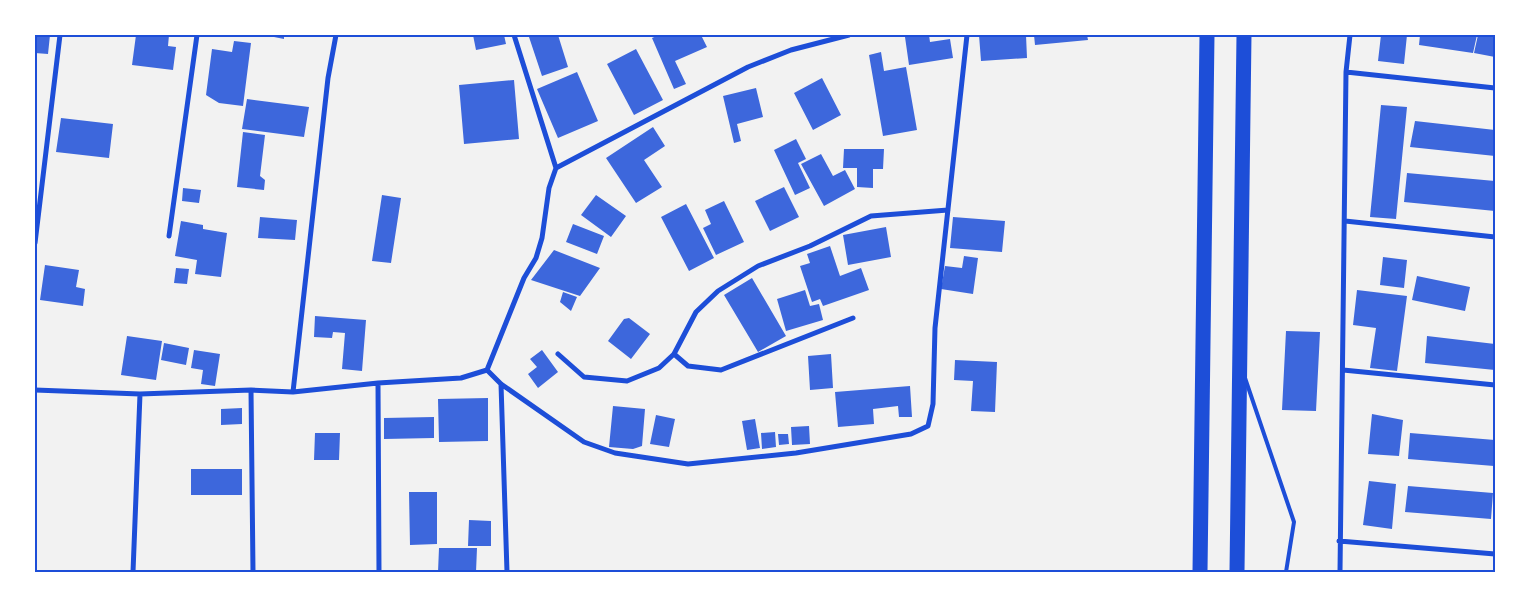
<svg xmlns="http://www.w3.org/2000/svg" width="1530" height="607" viewBox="0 0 1530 607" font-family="'DejaVu Sans',sans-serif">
<rect width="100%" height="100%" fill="#f2f2f2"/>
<path fill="#3d67dc" d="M35,35H50L48,54L35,53Z
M136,35H169L168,46L176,47L173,70L132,65Z
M264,35H284V39Z
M473,35H504L506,44L476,50Z
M534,35H558L568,67L542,76L529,37Z
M659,35H701L707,47L675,61L686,84L674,89L652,38Z
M920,35H929L930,42L950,39L953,58L909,65L905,37Z
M979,35H1026L1027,58L981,61Z
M1034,35H1087L1088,40L1035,45Z
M1381,35H1407L1404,64L1378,61Z
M1420,35H1477L1473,53L1419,45Z
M1478,35H1495V57L1474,53Z
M234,41L251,43L243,106L219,103L206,95L212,49L232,52Z
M636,49L663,100L634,115L607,64Z
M881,52L884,71L906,67L917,130L883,136L869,55Z
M577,72L598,121L558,138L537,89Z
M822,78L841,115L813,130L794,93Z
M514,80L519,139L464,144L459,85Z
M756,88L763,117L737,124L741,141L734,143L723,96Z
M247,99L309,107L304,137L242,129Z
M1381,105L1407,107L1396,219L1370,217Z
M61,118L113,124L109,158L56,152Z
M1415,121L1495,130V156L1410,147Z
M653,127L665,146L644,160L662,187L636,203L606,158Z
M243,132L265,135L260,176L265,180L264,190L237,187Z
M796,139L806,159L798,163L810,188L795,195L774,150Z
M844,149H884L883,169H873V188L857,187V168H843Z
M821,154L833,176L845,170L855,189L824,206L801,164Z
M1407,173L1495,181V211L1404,202Z
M784,187L799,217L770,231L755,201Z
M183,188L201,190L199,203L182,201Z
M382,195L401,198L391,263L372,261Z
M596,195L626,216L611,237L581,215Z
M724,201L744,242L716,255L703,228L711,224L705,210Z
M686,204L714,258L689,271L661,217Z
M260,217L297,220L295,240L258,238Z
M953,217L1005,221L1002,252L950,248Z
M181,221L203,225V229L227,233L221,277L195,274L197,260L175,256Z
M573,224L604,236L597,254L566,242Z
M886,227L891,257L848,265L843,235Z
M830,246L840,276L861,268L869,290L823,306L820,299L812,302L800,266L810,263L807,254Z
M554,250L600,268L580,296L531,280Z
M964,256L978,258L973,294L941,289L945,266L962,268Z
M1383,257L1407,260L1404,288L1380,285Z
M45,265L79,270L76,287L85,289L83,306L40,300Z
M176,268L189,269L187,284L174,283Z
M1417,276L1470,287L1465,311L1412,300Z
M752,278L786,336L758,352L724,295Z
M805,290L810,306L819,304L823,320L786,331L777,299Z
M1357,290L1407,296L1397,371L1370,368L1376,328L1353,325Z
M563,292L577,297L571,311L560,302Z
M315,316L366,320L362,371L342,369L345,333L333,332L332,338L314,337Z
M629,318L650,334L631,359L608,341L624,319Z
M1286,331L1320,332L1316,411L1282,410Z
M127,336L162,341L156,380L121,375Z
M1427,336L1495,344V370L1425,363Z
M164,343L189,348L186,365L161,360Z
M194,350L220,354L215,386L201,384L203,370L191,368Z
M542,350L558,372L538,388L528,374L537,367L530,359Z
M831,354L833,388L810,390L808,356Z
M955,360L997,362L995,412L971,411L973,381L954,380Z
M910,386L912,417H899L898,406L873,409L874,424L838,427L835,392Z
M488,398V441L439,442L438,399Z
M613,406L645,409L642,446L633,449L609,447Z
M242,408V424L221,425V409Z
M1372,414L1403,420L1399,456L1368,454Z
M656,415L675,419L669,447L650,444Z
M434,417V438L384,439V418Z
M755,419L760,448L747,450L742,421Z
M809,426L810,444L792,445L791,427Z
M775,432L776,447L762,449L761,433Z
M315,433H340L339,460H314Z
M1410,433L1495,440L1494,466L1408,459Z
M778,434H788L789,444L779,445Z
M191,469H242V495H191Z
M1369,481L1396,484L1392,529L1363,525Z
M1408,486L1493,493L1491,519L1405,512Z
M409,492H437V544L410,545Z
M469,520L491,521V546H468Z
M439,548H477L476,572H438Z
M381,570H435V572H381Z"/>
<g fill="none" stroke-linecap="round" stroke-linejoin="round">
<path stroke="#1d4ed8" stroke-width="4" d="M1245,378L1294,522L1286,572"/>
<path stroke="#1d4ed8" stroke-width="5" d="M1346,72L1495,88
M556,168L748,67L791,50L849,35
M1345,221L1495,237
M169,236L197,35
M35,243L60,35
M558,354L584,377L627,381L659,368L674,354L696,312L718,291L758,266L810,246L871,216L948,210
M674,354L688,366L721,370L853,318
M487,370L501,384L584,442L615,453L688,464L796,453L911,434L928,426L933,404L935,328L967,35
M487,370L524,278L536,258L542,238L549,188L556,168L514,35
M1343,370L1495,385
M378,383L379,572
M501,384L507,572
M35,390L140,394L251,390L293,392L378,383L461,378L487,370
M251,390L253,572
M293,392L328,78L336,35
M1339,541L1495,554
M133,572L140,394
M1340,572L1346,72L1350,35"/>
<path stroke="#1d4ed8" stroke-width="15" d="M1200,572L1207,35
M1237,572L1244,35"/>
</g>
<rect width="1530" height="607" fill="none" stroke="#ffffff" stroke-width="72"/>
<rect x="36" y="36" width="1458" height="535" fill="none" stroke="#1d4ed8" stroke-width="2"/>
</svg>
